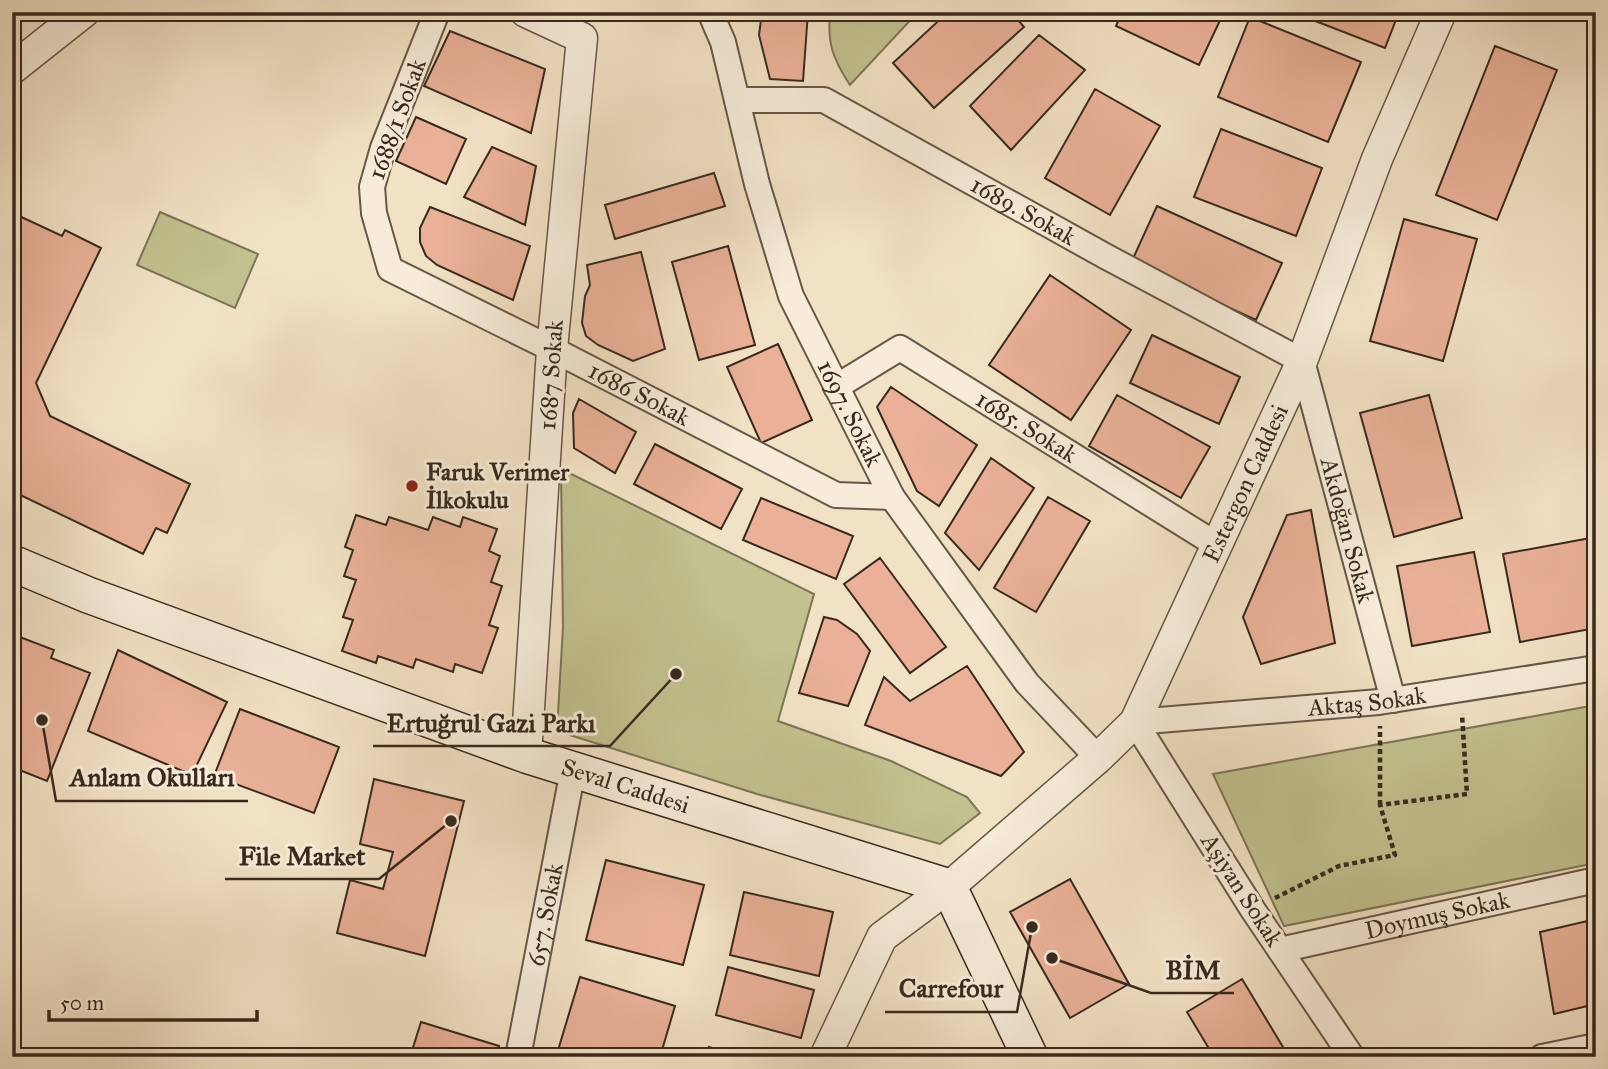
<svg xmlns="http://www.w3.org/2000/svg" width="1608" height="1069" viewBox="0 0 1608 1069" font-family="'IM FELL Great Primer',serif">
<rect width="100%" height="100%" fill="#f2e2c5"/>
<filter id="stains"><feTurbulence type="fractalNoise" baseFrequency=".00286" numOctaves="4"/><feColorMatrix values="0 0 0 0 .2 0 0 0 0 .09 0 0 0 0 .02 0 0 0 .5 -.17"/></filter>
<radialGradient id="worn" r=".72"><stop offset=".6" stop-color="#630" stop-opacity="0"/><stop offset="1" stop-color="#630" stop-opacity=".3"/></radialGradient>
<path fill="#c2c18f" stroke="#7d7556" stroke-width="2" d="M830,12H918L850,85C833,59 827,44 830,12Z
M160,212L258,254L235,308L137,265Z
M561,469L814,594L778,721L891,761L967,797L980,813L940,844L757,794L557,731L563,627Z
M1596,705V863L1284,926L1213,774Z"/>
<path fill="#eab198" stroke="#38291d" stroke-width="2" d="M762,12H808L803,81L770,79L759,35Z
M948,12H1011L1024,27L934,108L893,63Z
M1122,12H1224L1199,65L1116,26Z
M1292,12H1399L1385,48Z
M1250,17L1361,62L1328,142L1218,97Z
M450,31L545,69L531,133L424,86Z
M1039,35L1085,70L1011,150L970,106Z
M1495,46L1557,70L1497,220L1436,195Z
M1095,89L1160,126L1110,215L1045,178Z
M416,117L466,139L446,184L396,161Z
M1221,129L1322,168L1296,236L1194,197Z
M492,147L536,166L525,225L464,197Z
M714,173L725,206L615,239L605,205Z
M1157,206L1282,263L1256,320L1131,263Z
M430,207L530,246L513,300L437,265L426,256L420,242V228Z
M17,215L62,236L65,230L101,248L36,383L50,416L190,484L167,533L156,528L143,554L12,491V224Z
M1404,219L1477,239L1443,361L1370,341Z
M728,246L755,345L699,360L672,262Z
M641,252L665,349L633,361L598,345L586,336L582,323L585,296L590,285L587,265Z
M1050,275L1131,330L1071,420L989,365Z
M1152,335L1240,377L1219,424L1130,383Z
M778,344L812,420L761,443L727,367Z
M891,387L977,445L939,506L917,491L877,407Z
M1117,395L1210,447L1181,498L1089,446Z
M1429,395L1462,518L1394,537L1360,413Z
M579,399L636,432L615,473L574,448L573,413Z
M655,444L742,489L721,529L634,484Z
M991,458L1034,488L979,570L945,533Z
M1048,497L1090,521L1036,612L994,588Z
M761,498L853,536L836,579L743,540Z
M1311,510L1335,643L1261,664L1243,617L1287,515Z
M356,515L386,525L389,517L428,530L433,517L460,527L463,517L497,529L489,551L500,556L491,582L502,586L489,625L498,628L482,673L455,664L453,672L416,659L413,668L378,656L376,663L342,651L353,620L343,617L356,580L344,576L353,550L345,547Z
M1596,537V628L1520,642L1503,554Z
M1474,552L1490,632L1412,646L1397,566Z
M880,558L946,647L910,673L844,584Z
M824,617L837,620L857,634L870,651L848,706L799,693Z
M12,634L54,650L51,658L90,673L47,781L12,767Z
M118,650L227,702L192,775L88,731Z
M967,666L1024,752L1001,776L865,725L884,677L910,701Z
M240,709L339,747L314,813L214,776Z
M374,779L464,801L425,956L337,933L350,880L383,889L393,852L360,844Z
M606,860L704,885L683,965L586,940Z
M1070,879L1129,984L1070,1018L1010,912Z
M744,892L833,912L819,976L730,955Z
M1596,919V1004L1554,1014L1540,932Z
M728,967L814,990L801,1038L716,1015Z
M580,977L675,1006L660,1057H556Z
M1242,979L1289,1057H1214L1187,1012Z
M421,1022L499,1046L496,1057H410Z
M709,1047L744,1057H706Z
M347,1048L376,1057H345Z"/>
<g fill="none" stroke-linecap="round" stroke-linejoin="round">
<defs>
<g id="minor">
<path id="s1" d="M437,12L383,148L372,187L374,213L390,269L552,349L836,495L892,497"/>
<path id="s2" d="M710,12L723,42L757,184L791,296L892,497L1027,683L1098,758"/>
<path id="s3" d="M737,100H824L1105,256L1302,361L1393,700"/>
<path id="s4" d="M836,387L900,348L1217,545"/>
<path id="s5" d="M1280,950L1596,880"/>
<path id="s6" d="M518,1057L573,770"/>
<path id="s7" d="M1352,1057L1253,910L1135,722L1379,702L1596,668"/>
<path d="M1542,1057L1596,1046"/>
</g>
<g id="tertiary">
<path d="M526,12L582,38L552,349L526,755"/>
<path d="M12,69L84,12"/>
<path id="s8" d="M825,1057L882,937L949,887L1098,758L1135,722L1302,361L1377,159L1441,12"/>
</g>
<g id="secondary">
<path id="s9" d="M12,563L88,595L526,755L949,887L1030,1057"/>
</g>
</defs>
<use href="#minor" stroke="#665747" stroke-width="28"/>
<use href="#tertiary" stroke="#665747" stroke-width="33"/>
<use href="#secondary" stroke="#38291d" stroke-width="38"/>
<path stroke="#38291d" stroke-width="4.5" stroke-dasharray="5 3.5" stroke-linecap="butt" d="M1380,805V726
M1275,898L1339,866L1395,855L1380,805L1467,794L1462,714"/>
<use href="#minor" stroke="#f7ecd9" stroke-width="24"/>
<use href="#tertiary" stroke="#f7ecd9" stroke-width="30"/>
<use href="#secondary" stroke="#f7ecd9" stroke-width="35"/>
</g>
<circle fill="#8f2418" stroke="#f7ecd9" stroke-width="2.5" cx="412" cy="486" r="7"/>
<g text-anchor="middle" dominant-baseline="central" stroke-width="6" stroke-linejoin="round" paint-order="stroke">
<g font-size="24" fill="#38291d" stroke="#f7ecd9">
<text transform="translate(397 119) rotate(-70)">1688/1 Sokak</text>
<text stroke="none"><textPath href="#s3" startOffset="315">1689. Sokak</textPath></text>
<text transform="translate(551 375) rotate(-86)">1687 Sokak</text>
<text stroke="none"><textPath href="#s1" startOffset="550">1686 Sokak</textPath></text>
<text stroke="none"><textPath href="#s2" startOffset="427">1697. Sokak</textPath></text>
<text stroke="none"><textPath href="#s4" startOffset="224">1685. Sokak</textPath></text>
<text stroke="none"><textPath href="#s8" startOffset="728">Estergon Caddesi</textPath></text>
<text stroke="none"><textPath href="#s3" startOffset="807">Akdoğan Sokak</textPath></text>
<text stroke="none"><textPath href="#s7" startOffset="632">Aktaş Sokak</textPath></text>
<text stroke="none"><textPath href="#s9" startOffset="653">Seval Caddesi</textPath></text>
<text transform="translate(1242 890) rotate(57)">Aşiyan Sokak</text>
<text stroke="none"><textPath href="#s6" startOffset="145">657. Sokak</textPath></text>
<text stroke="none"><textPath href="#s5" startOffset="161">Doymuş Sokak</textPath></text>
</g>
<g font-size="24" font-weight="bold" fill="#38291d" stroke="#f7ecd9" text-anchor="start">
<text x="426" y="472">Faruk Verimer<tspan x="426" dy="28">İlkokulu</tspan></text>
</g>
</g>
<path fill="none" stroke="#38291d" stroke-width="2.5" d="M676 674L610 746H373M42 720L56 801H248M451 821L379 879H225M1052 958L1151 993H1234M1032 927L1017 1012H885"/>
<g fill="#38291d" stroke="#f7ecd9" stroke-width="2.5">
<circle cx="676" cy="674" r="7"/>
<circle cx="42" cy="720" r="7"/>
<circle cx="451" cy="821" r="7"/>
<circle cx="1052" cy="958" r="7"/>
<circle cx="1032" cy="927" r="7"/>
</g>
<g font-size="26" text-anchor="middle" font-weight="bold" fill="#38291d" stroke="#f7ecd9" stroke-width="6" stroke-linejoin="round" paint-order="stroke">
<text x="491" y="732">Ertuğrul Gazi Parkı</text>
<text x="152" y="786">Anlam Okulları</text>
<text x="302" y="865">File Market</text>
<text x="1193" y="979">BİM</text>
<text x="951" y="997">Carrefour</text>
</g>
<rect width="1608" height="1069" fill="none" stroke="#f2e2c5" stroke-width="42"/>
<rect x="14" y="14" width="1580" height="1041" fill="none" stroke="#38291d" stroke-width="3.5"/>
<rect x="21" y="21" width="1566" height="1027" fill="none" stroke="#38291d" stroke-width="2"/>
<path d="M49 1010v10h208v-10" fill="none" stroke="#38291d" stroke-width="3.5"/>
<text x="60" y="1010" font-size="21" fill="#38291d" stroke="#f7ecd9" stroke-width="5" paint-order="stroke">50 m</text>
<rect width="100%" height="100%" filter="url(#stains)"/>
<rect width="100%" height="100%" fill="url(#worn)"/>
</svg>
